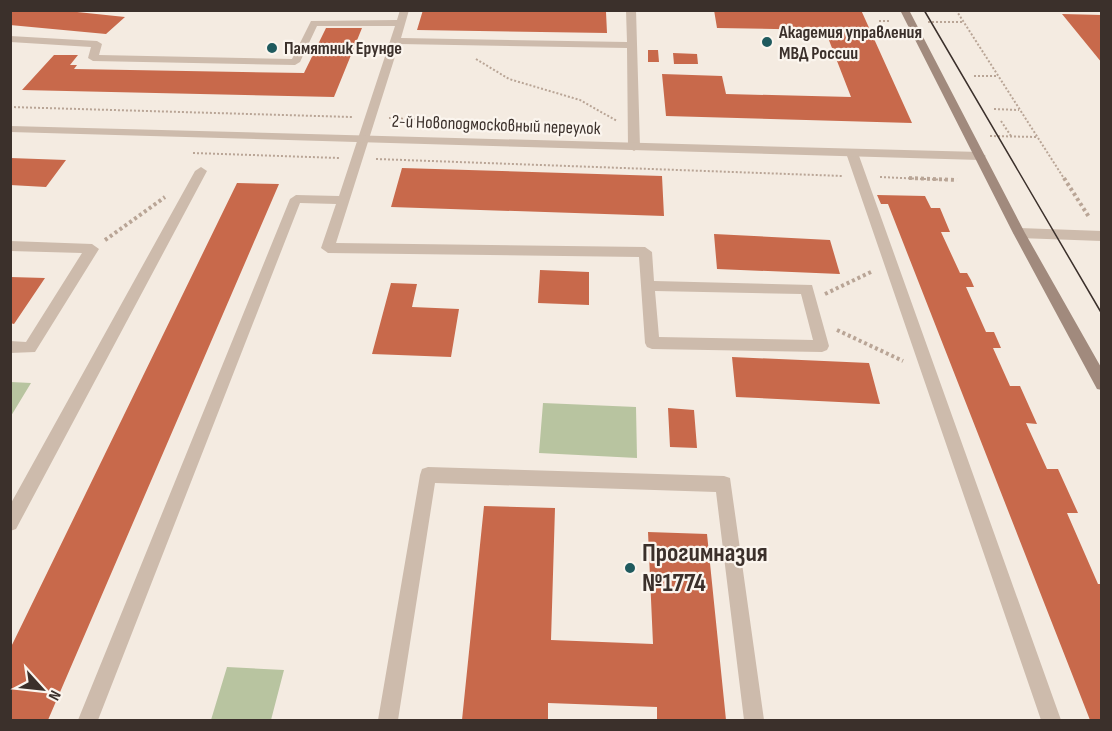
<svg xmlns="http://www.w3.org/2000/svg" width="1112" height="731" viewBox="0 0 1112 731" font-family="'Sofia Sans Condensed',sans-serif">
<rect width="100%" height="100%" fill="#f4ebe1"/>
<path fill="#b8c4a0" d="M11,382L31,383L11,416L10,382Z
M543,403L636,407L637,458L539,453Z
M227,667L284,670L271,720H211Z"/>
<path fill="#c8694b" d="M10,10H58L125,17L106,34L10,25Z
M423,10L606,12L607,33L417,30Z
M714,10H861L912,123L666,116L662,74L722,76L726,94L851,97L825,30L717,28Z
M1062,14L1102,15V63Z
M326,28H362L334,97L22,90L54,55H78L70,65H77L74,69L304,73Z
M648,50H658L659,62H648Z
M673,53L697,54L698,64H674Z
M10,158L66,160L46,187L10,185Z
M402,168L662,176L664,216L391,207Z
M237,183L279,184L48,720H10V649Z
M877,195L925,196L931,208H940L950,232H941L960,273H967L971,280L974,287H966L986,332H994L1001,348H993L1010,386H1020L1037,424L1026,423L1047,469H1058L1078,513H1067L1098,584H1102V720H1090L888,204H881Z
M714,234L830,240L840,274L717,269Z
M540,270L589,272V305L538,303Z
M10,277L45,278L14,324L10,323Z
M391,283L417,284L412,307L459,309L451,357L372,354Z
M732,357L869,363L880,404L736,397Z
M668,408L694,410L697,448L670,447Z
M484,506L555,508L551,640L653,644L648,532L707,534L726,720H657V707L548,703V720H462Z"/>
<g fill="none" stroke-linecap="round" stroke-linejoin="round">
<path stroke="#b9a596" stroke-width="2" stroke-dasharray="2 2" stroke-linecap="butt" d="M956,10L1065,180
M879,21H891
M928,22H963
M476,59L509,79L580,100L617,121
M974,76H998
M10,107L352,117
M994,109L1019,110
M389,118L540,125
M1001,121L1011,136
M990,136L1037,137
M193,153L339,158
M376,159L843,176
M880,177L947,180"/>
<path stroke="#b9a596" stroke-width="4" stroke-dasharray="3 3" stroke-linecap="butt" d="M909,178L957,180
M1064,178L1089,217
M105,240L165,197
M825,294L873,271
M837,330L903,361"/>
<path fill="#cdbbac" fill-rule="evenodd" d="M400,10H409L401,38L627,42L626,10H636L640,147L634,151L628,147L627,48L399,44L336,243L645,247L652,252L654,281L812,285L829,346L827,350L822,352L652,349L647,347L645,343L639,257L328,253L321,248L336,204L300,203L98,720H78L290,199L296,195L339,196L395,26H317L300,62L295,65L93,61L88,58L91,47L10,42V36L97,41L102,44L99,55L292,59L311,21L397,20ZM655,291L801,294L813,340L659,337Z
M852,149L858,153L1061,720H1041L846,153Z
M201,167L207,171L16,529L10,531V505L195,171Z
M10,241L92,244L99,249L35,352L10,353V341L26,342L82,253L10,251Z
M428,467L724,476L730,478L764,720H744L716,492L435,483L398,720H378L420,475L422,469Z"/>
<path fill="#cdbbac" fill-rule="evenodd" d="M1019,228L1102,231V241L1019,238L1013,233Z"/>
<path fill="#cdbbac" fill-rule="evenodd" d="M10,126L980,152L986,156L980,160L10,132Z"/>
<path fill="#a18a7d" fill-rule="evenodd" d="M900,10H909L1025,233L1102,369V390L1097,389L1013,233Z"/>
<path stroke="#3b302b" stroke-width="1.5" d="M924,10L1102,314"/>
</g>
<g fill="#1f5a5e" stroke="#fbf5ee" stroke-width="2">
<circle cx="767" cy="42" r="6"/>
<circle cx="272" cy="48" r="6"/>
<circle cx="630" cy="568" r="6"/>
</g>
<g text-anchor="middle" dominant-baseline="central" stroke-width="4.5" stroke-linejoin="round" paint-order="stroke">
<g font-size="18" font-weight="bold" fill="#3b302b" stroke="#fbf5ee" text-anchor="start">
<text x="779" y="32">Академия управления<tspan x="779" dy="21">МВД России</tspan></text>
<text x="284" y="48">Памятник Ерунде</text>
</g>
<g font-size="18" fill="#3b302b" stroke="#fbf5ee">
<text transform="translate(496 125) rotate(2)">2-й Новоподмосковный переулок</text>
</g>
<g font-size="26" font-weight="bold" fill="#3b302b" stroke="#fbf5ee" text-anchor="start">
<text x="642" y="553">Прогимназия<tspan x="642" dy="30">№1774</tspan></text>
</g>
</g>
<rect width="1112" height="731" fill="none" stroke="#3b302b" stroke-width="24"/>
<g transform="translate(42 689) rotate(117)" stroke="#fbf5ee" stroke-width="4.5" paint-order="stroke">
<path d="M0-4.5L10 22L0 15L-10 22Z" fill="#3b302b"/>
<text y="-9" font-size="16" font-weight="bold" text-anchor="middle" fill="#3b302b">N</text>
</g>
</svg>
